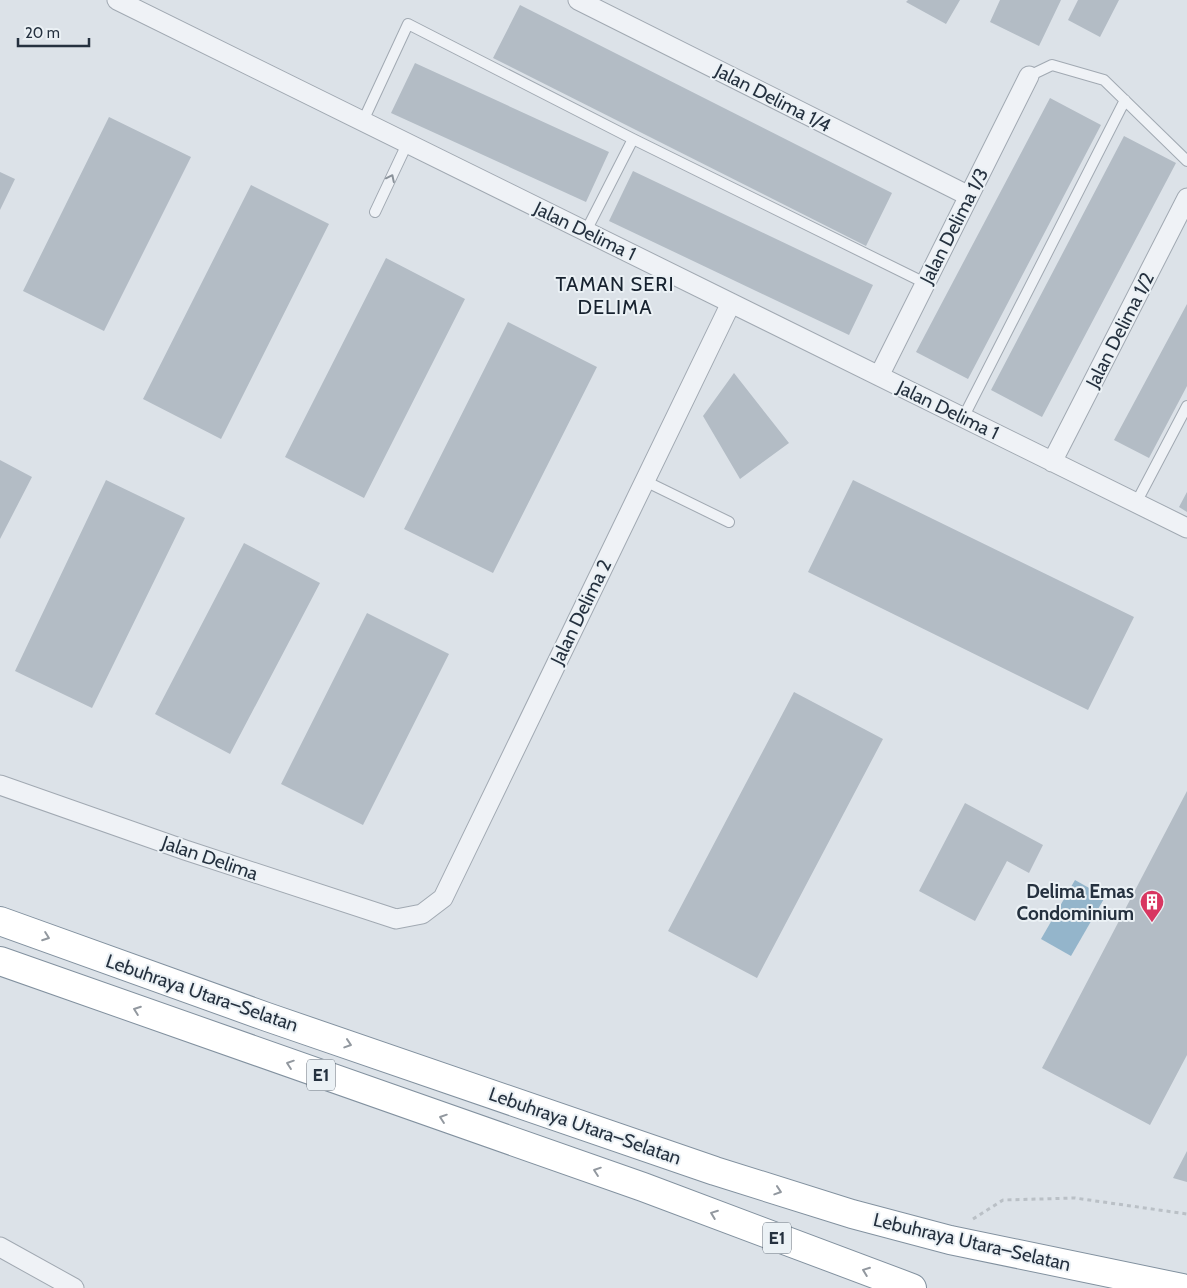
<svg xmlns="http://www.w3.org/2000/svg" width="1187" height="1288" viewBox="0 0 1187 1288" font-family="Cabin,sans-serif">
<rect width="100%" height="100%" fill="#dce2e8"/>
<path fill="#94b5cb" d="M1075,880L1105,897L1071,956L1041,939Z"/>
<path fill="#b3bcc5" d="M908,0H960L946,24L906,2Z
M1000,0H1061L1039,46L990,22Z
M1078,0H1119L1100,37L1068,20Z
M520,5L892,193L866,246L493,58Z
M415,63L609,152L586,202L391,113Z
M1050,98L1101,125L968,379L916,352Z
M109,117L191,157L104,331L23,291Z
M1124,136L1176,163L1042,417L991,390Z
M633,171L873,285L849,335L609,221Z
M0,172L15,179L0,210Z
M251,185L329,224L221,439L143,399Z
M386,258L465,299L364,498L285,457Z
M1187,304V386L1149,458L1114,440Z
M508,322L597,367L493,573L404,529Z
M734,373L789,443L740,479L703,416Z
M0,460L32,477L0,539Z
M106,480L185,518L92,708L15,671Z
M853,480L1134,617L1088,710L808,572Z
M1187,492V512L1179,507Z
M244,543L320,583L230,754L155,714Z
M367,613L449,654L363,825L281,784Z
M794,692L883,739L757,978L668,931Z
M1187,791V1055L1150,1125L1042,1068Z
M965,803L1043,845L1029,873L1007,861L975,921L919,891Z
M1187,1151V1182L1173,1178Z"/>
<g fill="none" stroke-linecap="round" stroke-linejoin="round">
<defs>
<path id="service" d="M1029,76L1052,65L1104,80L1187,161
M363,121L408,24L633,139L925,283
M375,212L407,144
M586,231L633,139
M963,418L1125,100
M645,481L729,522
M1136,503L1187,406"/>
<path id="minor" d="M117,0L1187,528
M578,0L969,196
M879,376L1029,76
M1052,462L1187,198
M0,785L185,850L396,919L422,914L443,898L731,303
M0,1247L74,1288"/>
<path id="motorway" d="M0,921L267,1017L715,1171L852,1214L950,1240L1182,1288
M0,961L643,1187L912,1288"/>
</defs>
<use href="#service" stroke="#a1a9b2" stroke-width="12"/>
<use href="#minor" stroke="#a1a9b2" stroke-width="21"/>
<use href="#motorway" stroke="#82919f" stroke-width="30"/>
<path stroke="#bac0c6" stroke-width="3" stroke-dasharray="4 4" stroke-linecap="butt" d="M973,1219L1003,1200L1075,1198L1187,1214"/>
<use href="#service" stroke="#eff2f6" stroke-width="10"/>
<use href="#minor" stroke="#eff2f6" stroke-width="19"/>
<use href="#motorway" stroke="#fff" stroke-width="28"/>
</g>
<defs><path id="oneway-chevron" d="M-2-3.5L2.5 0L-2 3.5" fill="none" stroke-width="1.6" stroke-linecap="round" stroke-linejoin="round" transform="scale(1.25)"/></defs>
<use stroke="#8a929a" href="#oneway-chevron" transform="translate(391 178) rotate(-64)"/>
<g stroke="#92989f">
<use href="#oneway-chevron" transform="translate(46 937) rotate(20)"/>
<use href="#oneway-chevron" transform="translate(137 1010) rotate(-160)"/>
<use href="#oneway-chevron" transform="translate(348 1044) rotate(18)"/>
<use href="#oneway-chevron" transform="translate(290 1064) rotate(-161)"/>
<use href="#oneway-chevron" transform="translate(443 1118) rotate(-161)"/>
<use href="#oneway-chevron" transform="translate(597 1171) rotate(-161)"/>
<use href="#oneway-chevron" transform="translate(778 1191) rotate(18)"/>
<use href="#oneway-chevron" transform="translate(714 1214) rotate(-159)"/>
<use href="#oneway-chevron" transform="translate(866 1271) rotate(-159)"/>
</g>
<defs>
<symbol id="building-pin" viewBox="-11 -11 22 30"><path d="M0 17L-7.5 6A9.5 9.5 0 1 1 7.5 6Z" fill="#d83661" stroke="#ebf1f5"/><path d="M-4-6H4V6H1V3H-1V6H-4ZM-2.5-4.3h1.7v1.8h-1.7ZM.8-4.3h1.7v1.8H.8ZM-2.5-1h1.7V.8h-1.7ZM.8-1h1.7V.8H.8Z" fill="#fff"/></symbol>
</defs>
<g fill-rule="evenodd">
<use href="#building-pin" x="1138" y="888" width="28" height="38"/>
</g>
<g text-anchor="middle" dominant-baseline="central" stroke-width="4" stroke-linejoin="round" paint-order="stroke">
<g fill="#ebf1f5" stroke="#606b76" stroke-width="1">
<rect x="307" y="1059.5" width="28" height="31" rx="4"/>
<rect x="763" y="1222.5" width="28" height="31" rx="4"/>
</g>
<g font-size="18" font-weight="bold" fill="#25313f">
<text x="321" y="1075">E1</text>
<text x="777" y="1238">E1</text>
</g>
<g font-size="19" fill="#25313f" stroke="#ebf1f5">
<text transform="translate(773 98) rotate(27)">Jalan Delima 1/4</text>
<text transform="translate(954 226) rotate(-63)">Jalan Delima 1/3</text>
<text transform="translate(585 231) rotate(26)">Jalan Delima 1</text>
<text transform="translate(1120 330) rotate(-63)">Jalan Delima 1/2</text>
<text transform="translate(948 410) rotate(26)">Jalan Delima 1</text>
<text transform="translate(581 612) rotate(-64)">Jalan Delima 2</text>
<text transform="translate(210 858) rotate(19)">Jalan Delima</text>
<text transform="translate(202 993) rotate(19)">Lebuhraya Utara–Selatan</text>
<text transform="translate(585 1126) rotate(19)">Lebuhraya Utara–Selatan</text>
<text transform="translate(972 1242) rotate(13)">Lebuhraya Utara–Selatan</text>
</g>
<g font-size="19" font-weight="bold" fill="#25313f" stroke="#ebf1f5" text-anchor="end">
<text x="1134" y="891">Delima Emas<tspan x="1134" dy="22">Condominium</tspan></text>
</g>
<g font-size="20" letter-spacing="1" fill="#17222f" stroke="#ebf1f5">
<text x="615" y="284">TAMAN SERI<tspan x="615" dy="23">DELIMA</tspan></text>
</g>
</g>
<path d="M18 38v8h71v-8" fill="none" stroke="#25313f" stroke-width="2.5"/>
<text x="25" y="38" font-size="15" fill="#25313f" stroke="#ebf1f5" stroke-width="4" paint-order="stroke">20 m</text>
</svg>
